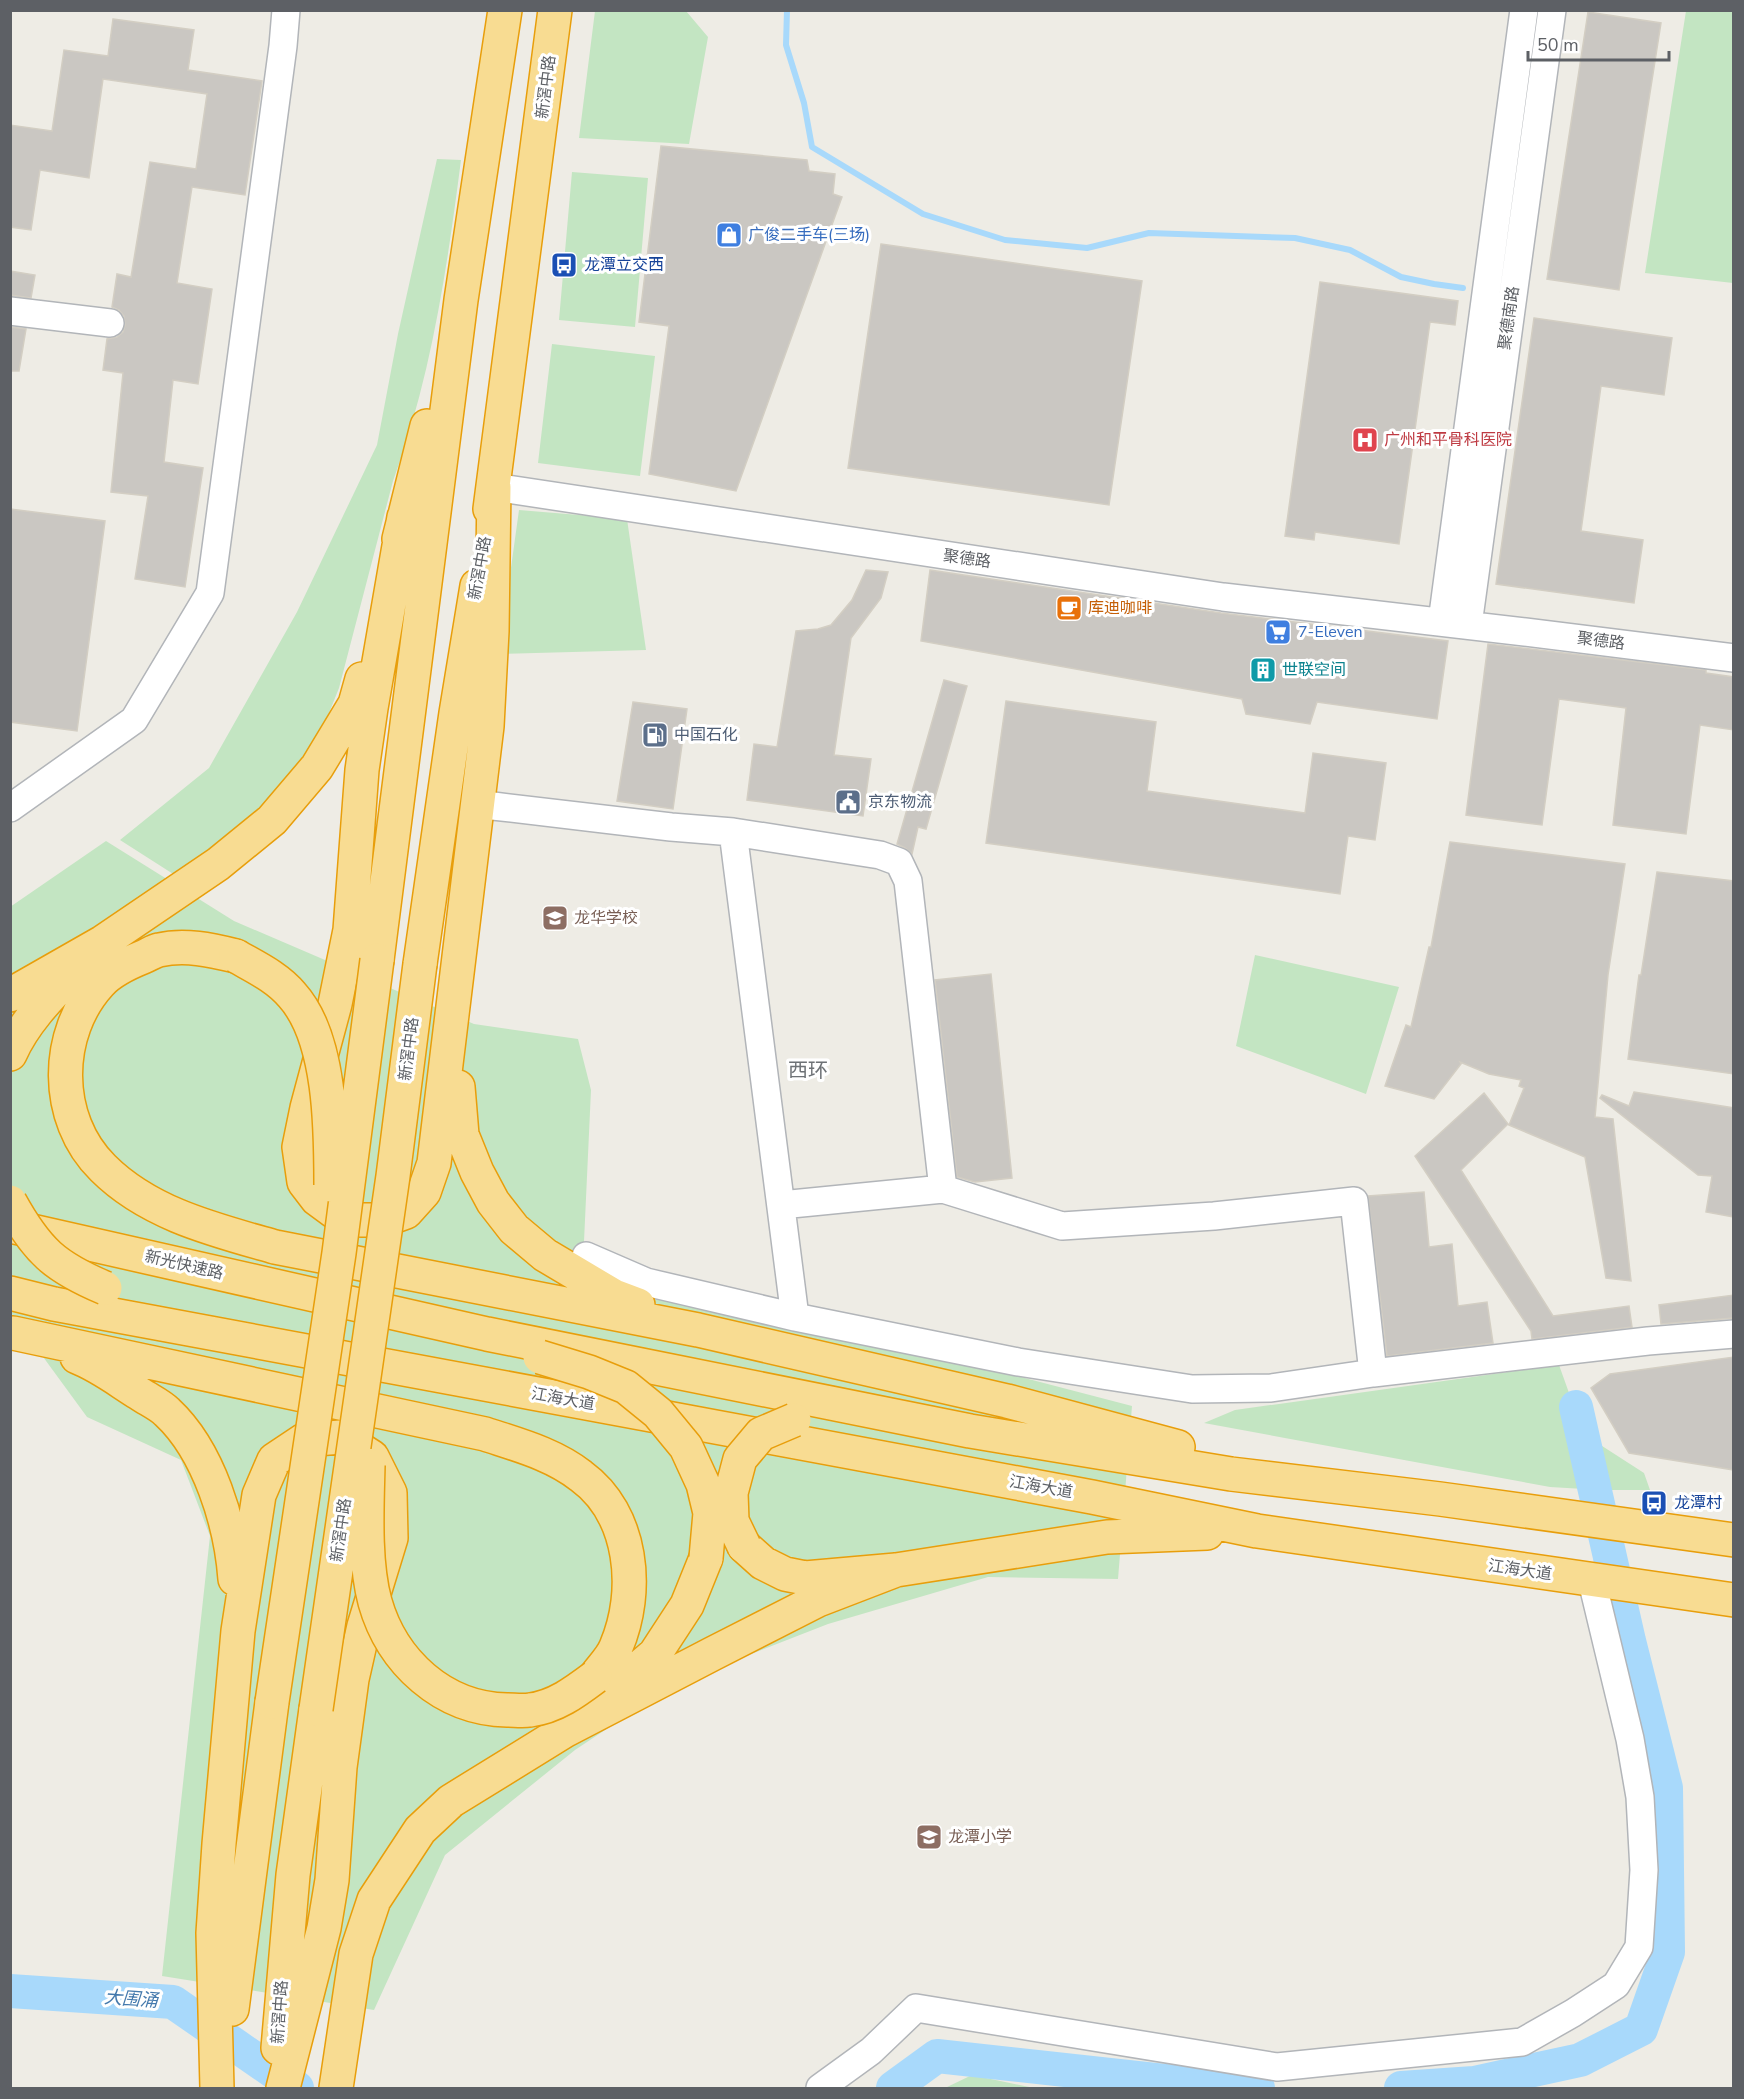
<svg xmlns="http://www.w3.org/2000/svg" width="1744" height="2099" viewBox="0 0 1744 2099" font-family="'Nunito Sans','Noto Sans SC',sans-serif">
<rect width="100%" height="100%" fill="#eeece5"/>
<path fill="#c3e5c2" d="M595,11H686L708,37L689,144L579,138Z
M1686,11H1733V283L1645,273Z
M437,159L461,160C447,269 431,378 393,481L339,688L305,773L181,879L120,840L209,768L297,612L377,445L398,334Z
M572,172L648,178L635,327L559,320Z
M552,344L655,356L640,476L538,463Z
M519,510L627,519L646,650L499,654Z
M106,841L234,921L474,1024L578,1039L591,1090L583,1263L1132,1406L1118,1579L988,1577L828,1624L674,1684L575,1750L445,1855L374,2010L162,1976L210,1536L181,1460L87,1417L11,1313L10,907Z
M1255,955L1399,987L1366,1094L1236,1046Z
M1559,1365L1578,1418L1599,1444L1644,1473L1650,1490H1601L1550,1487L1204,1423L1235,1410Z
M972,2075L1034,2088H945Z"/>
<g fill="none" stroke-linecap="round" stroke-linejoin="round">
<path stroke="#a8d9fb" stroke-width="6" d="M787,10L786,45L804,103L812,147L923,214L1005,240L1087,248L1149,233L1295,238L1350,250L1401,277L1434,284L1463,288"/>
<path stroke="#a8d9fb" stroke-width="34" d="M10,1991L173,2002L297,2088
M893,2088L937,2056L1201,2085L1258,2088
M1401,2088L1474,2083L1580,2060L1641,2029L1668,1952L1666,1788L1629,1641L1576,1407"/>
</g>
<path fill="#cac7c2" stroke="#d3cec3" stroke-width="1.5" d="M1588,12L1661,23L1619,290L1547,279Z
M113,19L194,30L188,70L262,81L245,195L192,187L177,283L212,289L198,384L173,380L164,462L203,468L185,587L135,579L148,496L111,492L123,373L103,370L107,339L117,337L123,332L125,325L124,316L119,310L112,307L117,274L131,277L150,162L196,169L207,94L103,79L89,178L40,170L31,230L10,227V125L52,131L64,50L108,56Z
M661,146L807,160L809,171L835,174L833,194L842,197L736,491L649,474L669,326L639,322Z
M881,244L1142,281L1109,505L848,468Z
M10,271L35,275L31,298L10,295Z
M1320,282L1458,301L1455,325L1430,322L1399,544L1315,532L1314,540L1285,536Z
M1534,318L1672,338L1664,395L1601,386L1581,531L1643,540L1634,603L1496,584Z
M10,327L26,329L19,371H10Z
M10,509L105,521L77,731L10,722Z
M866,570L888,572L881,598L851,638L834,755L871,759L863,816L747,800L754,744L777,747L796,631L818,629L831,625L852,600Z
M930,570L1221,613L1448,641L1437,719L1317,702L1310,724L1246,714L1242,699L921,641Z
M1488,644L1706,670V673L1734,677V730L1700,725L1686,834L1613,825L1626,708L1559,699L1542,825L1466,815Z
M944,680L967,686L926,829L918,827L912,854L905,848L897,844Z
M1006,701L1156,722L1147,791L1305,813L1313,753L1386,763L1375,840L1348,836L1340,894L986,843Z
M633,702L687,709L673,809L617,801Z
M1450,842L1625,864L1608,975L1595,1117L1613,1119L1631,1281L1606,1278L1585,1157L1509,1125L1524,1088L1519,1086L1521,1080L1489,1074L1460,1062L1461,1064L1434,1099L1385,1086L1406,1025L1411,1027L1429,947H1431Z
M1657,872L1734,881V1074L1628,1059L1639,975H1641Z
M991,974L1012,1178L975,1182L957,1177L935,980Z
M1634,1092L1734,1108V1217L1706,1212L1712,1176L1698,1175L1600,1098L1602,1095L1629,1106Z
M1484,1093L1508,1124L1461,1170L1553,1316L1629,1306L1632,1327L1532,1339L1531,1331L1415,1156Z
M1424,1192L1429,1247L1452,1244L1458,1306L1487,1302L1493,1343L1387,1356L1368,1196Z
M1734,1295V1318L1661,1324L1659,1305Z
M1734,1357V1470L1629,1453L1591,1388L1610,1374Z"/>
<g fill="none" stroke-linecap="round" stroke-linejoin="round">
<defs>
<path id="minor" d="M10,311L110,323
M494,487L1223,597L1525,632L1734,658
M1442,622L1524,10
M1468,625L1552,10
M477,806H493L671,827L733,832L880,855L899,862L908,881L943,1189L1062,1226L1214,1216L1354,1201L1373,1373
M10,808L134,720L210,593L283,46L286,10
M781,1205L943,1189
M586,1256L646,1282L795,1317L733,832
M795,1317L1018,1362L1192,1389L1271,1388L1373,1373L1648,1341L1734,1334
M820,2088L871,2051L916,2008L1277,2067L1522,2042L1573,2013L1616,1985L1639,1947L1644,1870L1640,1797L1630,1739L1592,1581"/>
<path id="highway" d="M490,509L555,10
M404,517L371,708L362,770L350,930L335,1004L307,1108L299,1147L304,1182L317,1199L336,1213L361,1220H384L406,1212L424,1192L434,1163L487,726L492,631L494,487
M399,539L427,426
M236,956C211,950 185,944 159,950C154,951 148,955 143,957C128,963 111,971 100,983C54,1033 53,1119 103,1168C149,1214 215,1230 275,1247L698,1330L1007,1401L1178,1447
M377,960L461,300L505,10
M420,964L456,713L477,586
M10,995L103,942L218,864L272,820L317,767L355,704L362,679
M10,1054C25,1020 53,993 78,967
M458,1087L462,1135L477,1172L493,1202L514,1229L545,1255L614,1296L638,1305
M10,1226L487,1334L970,1431L1231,1474L1440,1499L1734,1540
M10,1293L54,1304L1092,1497L1257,1531L1734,1600
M13,1333L485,1434C518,1445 553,1454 581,1476C633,1514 640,1591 616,1647C612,1658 601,1668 595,1677
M77,1357C100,1366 119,1381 140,1394C149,1400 160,1405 167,1412C209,1451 231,1524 235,1579
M744,1546L763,1563L785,1574L805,1578L896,1570L1107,1537L1207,1533
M611,1692L655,1654L687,1605L706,1558
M232,2009L272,1702
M278,2048L293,1875L316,1709
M217,2088L213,1933L219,1844L238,1631L259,1495L274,1460L304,1440L341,1437L372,1457L390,1493L391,1538L364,1626L352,1679L340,1767L332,1880L324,1928L283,2088
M336,2088L356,1954L374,1900L420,1830L451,1801L566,1730L712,1654L818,1600L896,1570"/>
</defs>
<use href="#minor" stroke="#b2b5b9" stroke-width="30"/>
<use href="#highway" stroke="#e89e0b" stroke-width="36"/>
<use href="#minor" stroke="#fff" stroke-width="27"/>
<use href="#highway" stroke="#f8dc92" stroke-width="33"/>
<defs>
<path id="highway-bridge" d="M236,956C255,967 277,977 292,995C331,1038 331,1130 331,1185
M10,1202C37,1251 55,1267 105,1288
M540,1357L589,1372L626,1387L658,1413L686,1447L703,1484L710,1513L706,1558
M368,1465C367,1507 364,1562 375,1602C392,1662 443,1709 507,1710C514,1710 523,1711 530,1710C555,1707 575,1692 595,1677
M744,1546L732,1521L731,1493L740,1459L761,1434L794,1420
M272,1702L339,1253L377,960
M316,1709L393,1176L420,964"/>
</defs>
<use href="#highway-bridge" stroke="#e89e0b" stroke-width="36" stroke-linecap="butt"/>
<use href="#highway-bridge" stroke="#f8dc92" stroke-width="33"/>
</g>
<defs>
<symbol id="shop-square" viewBox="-11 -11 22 22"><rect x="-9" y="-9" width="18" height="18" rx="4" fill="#3f7fe0" stroke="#fff"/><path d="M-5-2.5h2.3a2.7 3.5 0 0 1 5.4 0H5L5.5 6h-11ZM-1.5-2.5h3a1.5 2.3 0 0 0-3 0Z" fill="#fff"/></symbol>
<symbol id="bus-square" viewBox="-11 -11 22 22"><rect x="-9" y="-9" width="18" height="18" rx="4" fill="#1a4fb4" stroke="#fff"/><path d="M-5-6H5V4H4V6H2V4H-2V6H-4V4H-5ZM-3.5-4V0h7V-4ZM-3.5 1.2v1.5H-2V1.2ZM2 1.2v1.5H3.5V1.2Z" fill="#fff"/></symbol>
<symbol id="hospital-square" viewBox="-11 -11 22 22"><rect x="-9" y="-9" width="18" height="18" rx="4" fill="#e0444e" stroke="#fff"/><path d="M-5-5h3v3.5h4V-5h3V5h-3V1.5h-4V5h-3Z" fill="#fff"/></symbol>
<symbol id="cafe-square" viewBox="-11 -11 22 22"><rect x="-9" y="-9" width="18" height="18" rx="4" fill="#e8710a" stroke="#fff"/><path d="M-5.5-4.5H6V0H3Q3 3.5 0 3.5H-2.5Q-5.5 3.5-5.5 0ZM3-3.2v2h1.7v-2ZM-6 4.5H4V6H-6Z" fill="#fff"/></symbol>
<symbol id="supermarket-square" viewBox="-11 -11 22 22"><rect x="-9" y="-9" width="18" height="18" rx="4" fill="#3f7fe0" stroke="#fff"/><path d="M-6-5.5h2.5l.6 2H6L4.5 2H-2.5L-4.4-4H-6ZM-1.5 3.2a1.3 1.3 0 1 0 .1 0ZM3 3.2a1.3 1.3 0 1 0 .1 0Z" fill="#fff"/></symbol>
<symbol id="building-square" viewBox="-11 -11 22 22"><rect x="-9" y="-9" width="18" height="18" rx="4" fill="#0f9aa8" stroke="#fff"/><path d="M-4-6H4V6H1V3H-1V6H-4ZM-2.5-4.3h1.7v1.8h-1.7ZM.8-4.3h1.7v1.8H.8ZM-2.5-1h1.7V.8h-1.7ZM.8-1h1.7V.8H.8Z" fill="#fff"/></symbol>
<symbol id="fuel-square" viewBox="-11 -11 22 22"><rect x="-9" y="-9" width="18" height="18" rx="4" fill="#5c6f8a" stroke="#fff"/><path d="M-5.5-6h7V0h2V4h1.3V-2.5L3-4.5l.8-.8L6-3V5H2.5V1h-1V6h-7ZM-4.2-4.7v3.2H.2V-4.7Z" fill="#fff"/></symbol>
<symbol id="civic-square" viewBox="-11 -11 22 22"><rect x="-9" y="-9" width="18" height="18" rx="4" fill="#5c6f8a" stroke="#fff"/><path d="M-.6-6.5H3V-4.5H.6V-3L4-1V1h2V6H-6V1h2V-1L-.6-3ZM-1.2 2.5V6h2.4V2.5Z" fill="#fff"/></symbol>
<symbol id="school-square" viewBox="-11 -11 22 22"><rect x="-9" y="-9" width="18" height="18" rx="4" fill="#8d6e63" stroke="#fff"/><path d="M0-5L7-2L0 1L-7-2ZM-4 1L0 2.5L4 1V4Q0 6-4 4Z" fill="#fff"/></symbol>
</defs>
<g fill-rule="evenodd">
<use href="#shop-square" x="714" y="220" width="30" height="30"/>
<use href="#bus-square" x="549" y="250" width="30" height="30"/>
<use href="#hospital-square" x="1350" y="425" width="30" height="30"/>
<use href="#cafe-square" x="1054" y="593" width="30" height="30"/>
<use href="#supermarket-square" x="1263" y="617" width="30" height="30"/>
<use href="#building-square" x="1248" y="655" width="30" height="30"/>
<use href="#fuel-square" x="640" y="720" width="30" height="30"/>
<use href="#civic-square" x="833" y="787" width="30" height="30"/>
<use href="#school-square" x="540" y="903" width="30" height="30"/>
<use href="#bus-square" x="1639" y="1488" width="30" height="30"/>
<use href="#school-square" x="914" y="1822" width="30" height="30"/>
</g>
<g text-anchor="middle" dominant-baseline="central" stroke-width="6" stroke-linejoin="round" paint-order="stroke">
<g font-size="16" fill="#5d6065" stroke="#fff">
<text transform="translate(546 87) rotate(-83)">新滘中路</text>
<text transform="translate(1509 318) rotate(-82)">聚德南路</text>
<text transform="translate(967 559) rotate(8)">聚德路</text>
<text transform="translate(480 568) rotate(-80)">新滘中路</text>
<text transform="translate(1601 641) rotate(7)">聚德路</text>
<text transform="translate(409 1049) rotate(-83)">新滘中路</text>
<text transform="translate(184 1265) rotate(13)">新光快速路</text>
<text transform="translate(563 1399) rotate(10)">江海大道</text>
<text transform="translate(1041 1487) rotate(10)">江海大道</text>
<text transform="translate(341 1530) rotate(-82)">新滘中路</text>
<text transform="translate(1520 1570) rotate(8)">江海大道</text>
<text transform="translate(280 2012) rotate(-86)">新滘中路</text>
</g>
<g font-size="16" fill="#366cbe" stroke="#fff" text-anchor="start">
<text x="748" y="235">广俊二手车(三场)</text>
<text x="1298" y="632">7-Eleven</text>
</g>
<g font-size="16" fill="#164399" stroke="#fff" text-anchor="start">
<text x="584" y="265">龙潭立交西</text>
<text x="1674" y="1503">龙潭村</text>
</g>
<g font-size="16" fill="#be3a42" stroke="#fff" text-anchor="start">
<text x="1384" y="440">广州和平骨科医院</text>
</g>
<g font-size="16" fill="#c56008" stroke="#fff" text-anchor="start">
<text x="1088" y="608">库迪咖啡</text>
</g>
<g font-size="16" fill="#0d838f" stroke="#fff" text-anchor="start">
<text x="1282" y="670">世联空间</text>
</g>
<g font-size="16" fill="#4e5e75" stroke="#fff" text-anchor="start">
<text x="674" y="735">中国石化</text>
<text x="868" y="802">京东物流</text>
</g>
<g font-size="16" fill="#785e54" stroke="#fff" text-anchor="start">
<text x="574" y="918">龙华学校</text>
<text x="948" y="1837">龙潭小学</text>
</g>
<g font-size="18" font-style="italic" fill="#457aad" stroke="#fff">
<text transform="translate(131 1999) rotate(4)">大围涌</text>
</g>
<g font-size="20" fill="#6e7276" stroke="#fff">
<text x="808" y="1070">西环</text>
</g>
</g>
<rect width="1744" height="2099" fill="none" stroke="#5d6065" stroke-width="24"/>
<path d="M1528 51v9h141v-9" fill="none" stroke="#5d6065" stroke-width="3"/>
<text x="1537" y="51" font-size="18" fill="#5d6065" stroke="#ffffff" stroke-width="4.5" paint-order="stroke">50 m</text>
</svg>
